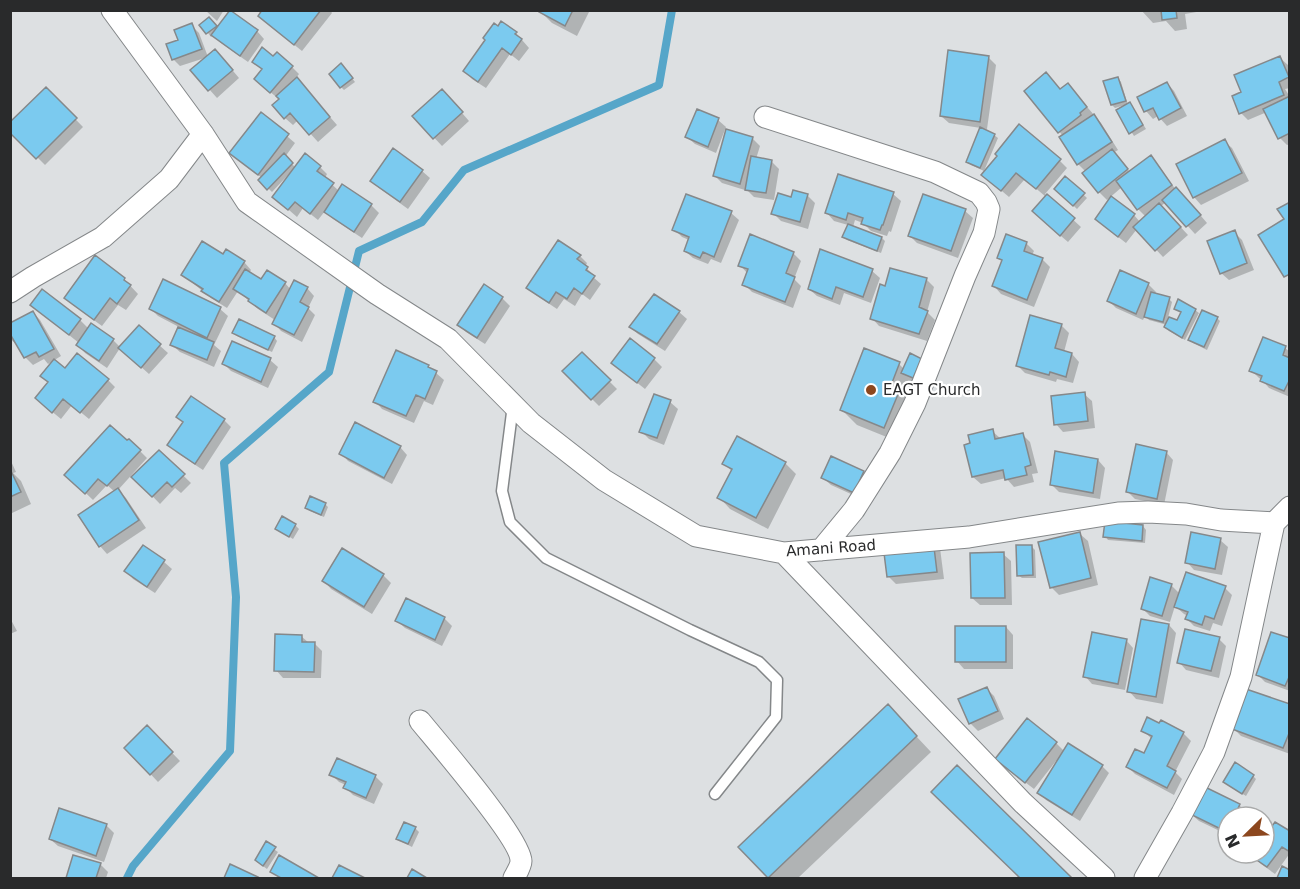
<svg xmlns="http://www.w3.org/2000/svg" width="1300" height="889" viewBox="0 0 1300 889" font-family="'DejaVu Sans',sans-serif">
<rect width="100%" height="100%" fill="#dde0e2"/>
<path fill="#0003" d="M205,10H224L217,21Z
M264,10H330L332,13L302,51L267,23Z
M542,10H590L577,36L552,23L541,12Z
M1141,10H1208L1185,14L1187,29L1175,31L1166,21L1153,23Z
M209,19L218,29L257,31L264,39L248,62L221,43L213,35L211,37L208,33L201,25Z
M191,25L199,33L208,57L180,66L173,59L179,41Z
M516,33L529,48L519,61L510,54L486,88L472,79L465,71Z
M988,57L996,65L987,129L949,123L941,116Z
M273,58L292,67L299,74L296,78L337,125L318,142L298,120L293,125L285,118L274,105L280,100L263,86V70L254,62Z
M1280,58L1288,65L1290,70V88L1285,89L1290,97V144L1287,145L1280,138L1267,112L1248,120L1241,113L1243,93Z
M223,59L239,78L217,98L192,70Z
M345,69L355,82L344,90L341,87Z
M1118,78L1121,82L1128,105L1133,108L1146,129L1134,136L1118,111L1125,105L1115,108L1112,105Z
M1167,83L1174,91L1187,116L1167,126L1158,116L1153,119L1146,111Z
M46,89L83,127L45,165L10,130Z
M1061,91L1075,93L1101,123L1118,150L1113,153L1130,172L1151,157L1158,165L1176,190L1184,196L1207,223L1195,234L1166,202L1161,206L1188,235L1163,257L1137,229L1126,243L1104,226L1134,215L1140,222L1146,217L1138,209L1122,187L1107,200L1099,192L1086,172L1078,164L1063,136L1026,92Z
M449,98L469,121L442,146L414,116Z
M261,114L295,143L285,157L296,168L320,167L327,174L325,178L339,191L371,205L379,213L362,238L333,219L325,211L318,220L303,208L297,217L274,197L291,175L289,174L272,192L260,180L262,178L239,160Z
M718,120L726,127L716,153L695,144L687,137Z
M994,135L998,138L984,171L971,165L968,162Z
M752,138L760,146L756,159L771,161L779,169L774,200L754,197L748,191L722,183L715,176Z
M1224,141L1232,148L1249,181L1201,205L1194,197Z
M1059,160L1067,168L1045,194L1081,227L1068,242L1041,219L1046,197L1025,179L1009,197L983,175Z
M422,171L430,178L408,209L379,188L372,181Z
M1066,178L1087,198L1077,209L1056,189Z
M794,191L808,196L815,203L808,229L781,221L773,213L792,199Z
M893,194L901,201L891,232L889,231L887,236L871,231L863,223L855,220L853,227L882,238L885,241L881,253L847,240L844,237L848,225L834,221L827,213Z
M965,211L973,218L958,258L917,243L910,236Z
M731,213L739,220L721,263L711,259L708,264L693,258L685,251L689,240L682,237L674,229Z
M1234,232L1242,240L1254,270L1229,280L1221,273Z
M1026,243L1034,251L1032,255L1042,259L1050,267L1034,307L1001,294L994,286L1003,262L999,257Z
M821,251L872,271L880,278L871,303L844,293L840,305L817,296L809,289Z
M793,253L801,261L794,279L801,286L793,308L752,292L744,284L747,273L740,265Z
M223,256L244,262L251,270L249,273L262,281L285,283L291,290L307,288L314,296L308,308L315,315L302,342L281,331L274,323L275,320L258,309L238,291L227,308L211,298L183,275Z
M580,256L587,263L585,267L594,275L593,277L601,284L590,300L582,294L575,306L564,299L557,309L536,295L528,288Z
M124,279L138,294L126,310L118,305L102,326L73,305L66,298Z
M926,279L934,287L927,312L935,320L927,341L879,326L872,318L886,288Z
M164,281L220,309L228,316L214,345L221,351L214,367L180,352L172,345L179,327L158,316L151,309Z
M1148,284L1156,292L1154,295L1169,299L1172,302L1168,318L1177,322L1182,313L1176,308L1195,310L1199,313L1185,340L1169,331L1166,327L1167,325L1149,320L1145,316L1143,320L1116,308L1109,301Z
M484,286L502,298L510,306L485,344L466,332L459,325Z
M33,312L40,320L61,356L48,364L44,359L33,365L25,357L16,342L15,343L10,339V325Z
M40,312L80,320L89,329L113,340L121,348L139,327L168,353L149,374L120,348L107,368L85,353L78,345L79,343Z
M679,312L687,319L665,351L638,334L630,327Z
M1217,318L1220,321L1207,350L1193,343L1190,340Z
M1061,325L1069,333L1064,352L1072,354L1079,362L1073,383L1057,379L1056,382L1025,373L1018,366Z
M234,332L274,337L277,341L272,352L237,336Z
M630,341L654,359L662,367L645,389L621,370Z
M1285,348L1290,352V397L1269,388L1262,380L1259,378L1251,370Z
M582,354L617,389L599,406L564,371Z
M270,360L278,367L268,388L231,371L224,364Z
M921,360L899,442L857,425L842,410L899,364L904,369Z
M428,366L444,380L433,405L424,401L414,423L382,409L375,401Z
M65,371L108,380L115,387L89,419L72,405L61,419L44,405Z
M1084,394L1092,401L1095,428L1063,432L1056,424Z
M670,402L678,409L664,445L649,439L641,431Z
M224,420L231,427L203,470L177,453L169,445Z
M992,431L1000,438L1023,435L1030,442L1038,473L1032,474L1034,482L1014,487L1006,478L981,484L973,477Z
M400,447L407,455L392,484L348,461L341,453Z
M140,451L147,458L118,490L126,498L146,528L107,554L100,546L115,492L107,485L93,500L66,474Z
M159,452L191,483L181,493L175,488L160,504L134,477Z
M1166,452L1173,460L1164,505L1135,499L1128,492Z
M10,459L16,472L13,473L21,481L31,504L10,514Z
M1098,460L1105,468L1100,499L1059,492L1051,484Z
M785,463L796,474L768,529L730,509L719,497L733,472L724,464Z
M863,472L871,480L862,499L831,485L823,478Z
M325,504L328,507L324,517L310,511L307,507Z
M295,525L299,529L293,539L277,529Z
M1143,526L1146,530L1145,543L1108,540L1105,536Z
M1080,534L1088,541L1098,585L1059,595L1051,587Z
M1220,540L1228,547L1222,575L1194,570L1187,562Z
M885,546L940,548L944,579L896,584L889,577Z
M1031,546L1035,550L1036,578H1022L1018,575Z
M143,547L164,562L172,569L155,593L133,579L126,571Z
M1003,554L1011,561L1012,605H980L972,598Z
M383,575L391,583L372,614L331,589L324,581Z
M1171,585L1180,594L1225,588L1232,595L1222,626L1213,623L1210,631L1194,626L1187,619L1188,616L1184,614L1175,606L1170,622L1150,616L1143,609Z
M10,618L17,631L10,634Z
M444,618L452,626L442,646L405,628L397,621Z
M1169,625L1176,633L1163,704L1136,699L1129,691Z
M1006,627L1013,635V669H964L957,661Z
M301,636L309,643H314L322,651L321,678H283L276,670Z
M1219,639L1226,646L1219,678L1186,670L1179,662Z
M1126,640L1133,648L1125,690L1092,684L1085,676Z
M1290,640V691L1265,682L1257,674Z
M987,689L994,696L1004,719L978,731L970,723Z
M1290,706V754L1241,736L1233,728Z
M1027,720L1056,743L1064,751L1102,766L1109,773L1080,821L1046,800L1039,792L1058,762L1056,761L1034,789L1004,766Z
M902,721L931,752L798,878H771L741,847Z
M147,727L180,761L158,782L126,748Z
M1142,730L1183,733L1191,741L1175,772L1182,779L1174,795L1135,774L1128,767L1144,755L1152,739Z
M957,768L1070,878H1022L934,792Z
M331,774L375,776L383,784L374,804L353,795L345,787L346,785L339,782Z
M1253,776L1256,779L1246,796L1228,785Z
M1239,805L1247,813L1245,817H1228V835L1199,821L1191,814Z
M106,825L114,833L104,862L58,846L50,839Z
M415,828L419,832L412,847L402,842L398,839Z
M1290,833V853L1275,874L1261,864L1253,856L1255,853H1264V840Z
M266,844L278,852L267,869L260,864Z
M74,856L100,864L108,872L106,878H67Z
M280,857L316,878H279L272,871Z"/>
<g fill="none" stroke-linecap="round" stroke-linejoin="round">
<path stroke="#56a6c9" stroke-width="8" d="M127,878L133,866L230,751L236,597L224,463L329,372L359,251L422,222L464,170L659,85L672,10"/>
</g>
<path fill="#7bcaef" stroke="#85888a" stroke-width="1.5" d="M230,10L258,30L240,56L211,35Z
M262,10H321L294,45L258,16Z
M540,10H573L565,26L539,12Z
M1161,10H1176L1177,18L1162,20Z
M209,17L217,26L206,34L199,25Z
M501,21L517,32L515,34L522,39L511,55L502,48L478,82L463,71L485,40L483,38L494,23L498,26Z
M192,23L202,49L172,60L166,44L178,40L174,30Z
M262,47L273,56L277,52L293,66L270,93L254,79L262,69L252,62Z
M215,49L233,70L208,91L190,70Z
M948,50L989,56L980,122L940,116Z
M1280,56L1289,77L1279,82L1284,95L1239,114L1232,96L1241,92L1234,75Z
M341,63L353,78L340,88L329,74Z
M1046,72L1060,89L1068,83L1087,107L1080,113L1081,115L1058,133L1024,91Z
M297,77L330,117L309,135L290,113L284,119L272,105L279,99L276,96Z
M1118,77L1126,101L1111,105L1103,81Z
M1167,82L1181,108L1159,120L1153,108L1144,112L1137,97Z
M46,87L77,118L36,159L10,133V122Z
M442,89L463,112L433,139L412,116Z
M1290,96V133L1278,139L1263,109Z
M1130,102L1143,125L1129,134L1116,110Z
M697,109L719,118L708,147L685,137Z
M261,112L289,134L258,175L229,153Z
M1094,114L1112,142L1077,165L1059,137Z
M1019,124L1061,159L1036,189L1016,173L1001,191L981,175L997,156L995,154Z
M980,127L995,134L980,168L966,162Z
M726,129L753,137L740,184L713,176Z
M1225,139L1242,173L1193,198L1176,164Z
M393,148L423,170L400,202L370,181Z
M1112,149L1128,169L1098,193L1082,173Z
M284,153L293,163L267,190L258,180Z
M305,153L321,166L317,171L334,183L310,214L295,202L288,210L272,197Z
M1151,155L1172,185L1137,210L1116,181Z
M751,156L772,160L766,193L745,190Z
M838,174L894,192L883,225H882L880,230L861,224L863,218L848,213L846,220L825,213Z
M1065,176L1085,193L1073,206L1054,189Z
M342,184L372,204L354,232L324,212Z
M1176,187L1201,215L1186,227L1162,200Z
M793,190L808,194L800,222L771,214L778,193L791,197Z
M686,194L732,211L714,257L703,252L700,258L684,251L689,237L672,230Z
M923,194L966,209L951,251L908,236Z
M1047,194L1075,218L1060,236L1032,211Z
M1111,196L1135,214L1118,237L1095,219Z
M1290,202V274L1284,277L1258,235L1284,219L1277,209Z
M1159,203L1181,227L1155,251L1133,227Z
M848,224L882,237L877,251L842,237Z
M1235,230L1247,263L1220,274L1207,241Z
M750,234L794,252L786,273L795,277L785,302L742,285L748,269L738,266Z
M1006,234L1027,242L1024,251L1043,258L1027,300L992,286L1002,260L997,258Z
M558,240L581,255L577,259L588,267L586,270L595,276L582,294L574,288L567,299L556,292L549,303L526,288Z
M202,241L223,254L226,249L245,261L219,302L201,291L203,289L181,275Z
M820,249L873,269L863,297L836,287L832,299L808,289Z
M95,255L125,278L124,280L131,285L117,304L110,298L94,320L64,298Z
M890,268L927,278L919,307L928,311L919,334L870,319L880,284L885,286Z
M245,269L261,279L267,270L286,282L266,313L248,301L249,299L233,289Z
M1120,270L1149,283L1136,314L1107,301Z
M163,279L221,307L207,338L149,309Z
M294,280L308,287L300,302L309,307L294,335L272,324Z
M484,284L503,297L477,338L457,325Z
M42,289L81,319L69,335L30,305Z
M1151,292L1170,297L1163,322L1144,317Z
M654,294L680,311L657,344L629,327Z
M1178,299L1196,309L1182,338L1164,327L1169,317L1177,320L1181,312L1174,309Z
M1202,310L1218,317L1204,347L1188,340Z
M33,311L54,349L39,357L36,352L24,358L10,334V323Z
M1030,315L1062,324L1055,348L1072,353L1066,377L1050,372L1049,375L1016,366Z
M239,319L275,336L268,350L232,333Z
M91,323L114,339L99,361L76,345Z
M139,325L161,344L141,368L118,348Z
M178,327L214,342L207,360L170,345Z
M1263,337L1286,346L1283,355L1290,358V379L1284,391L1260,381L1262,376L1249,371Z
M630,338L655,358L637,383L611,363Z
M232,341L271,358L261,382L222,364Z
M864,348L900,362L890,388L899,392L884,428L840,410Z
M396,350L429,365L428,367L437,371L425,399L416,395L406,416L373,402Z
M582,352L611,380L591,400L562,371Z
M77,353L109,379L80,413L63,399L52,413L35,398L48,382L40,376L54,359L65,368Z
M910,353L922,359L913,378L901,373Z
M1085,392L1088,421L1054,425L1051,396Z
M654,394L671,400L657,438L639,432Z
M191,396L225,419L195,464L167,445L183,422L176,417Z
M355,422L401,446L384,478L339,454Z
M110,425L127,440L129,439L141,450L107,486L98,479L85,494L64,475Z
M993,429L995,439L1023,433L1031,465L1025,467L1027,475L1005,480L1003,470L972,477L964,445L970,443L968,435Z
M737,436L786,462L756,518L717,498L732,469L722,464Z
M1136,444L1167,451L1157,499L1126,492Z
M159,450L185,474L172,487L167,482L152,497L131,477Z
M1055,451L1098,459L1093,493L1050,485Z
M831,456L864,471L854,493L821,478Z
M10,469L21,492L10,497Z
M118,488L139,520L99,547L78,515Z
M310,496L326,503L321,515L305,508Z
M282,516L296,524L289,537L275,529Z
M1105,521L1143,525L1142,541L1103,537Z
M1080,532L1091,578L1050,588L1038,542Z
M1191,532L1221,538L1215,569L1185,563Z
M933,539L937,572L887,577L883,545Z
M143,545L165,560L147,587L124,571Z
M1016,545H1032L1033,575L1017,576Z
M342,548L384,574L364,607L322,581Z
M1004,552L1005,598H971L970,553Z
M1186,572L1226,586L1214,619L1205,616L1202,625L1185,619L1188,612L1174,607Z
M1150,577L1172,584L1162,616L1141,609Z
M406,598L445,617L435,640L395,621Z
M1141,619L1169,624L1156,697L1127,692Z
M955,626H1006V662H955Z
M1185,629L1220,637L1211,671L1177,663Z
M1092,632L1127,639L1118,684L1083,677Z
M1271,632L1290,638V675L1285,686L1256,675Z
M275,634L302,635V642H315L314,672L274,671Z
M987,687L998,711L969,724L958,699Z
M1246,689L1290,704V731L1283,748L1232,729Z
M888,704L917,736L768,878L738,847Z
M1147,717L1159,723L1161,720L1184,732L1167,766L1176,771L1167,788L1126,767L1135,749L1144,753L1152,736L1141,731Z
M1027,718L1057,742L1025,783L995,759Z
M147,725L173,752L150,775L124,748Z
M1068,743L1103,765L1072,815L1037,793Z
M337,758L376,775L366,798L343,788L346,782L329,775Z
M1235,762L1254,775L1242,794L1223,782Z
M957,765L1072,878H1020L931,792Z
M1203,786L1240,804L1234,817H1228L1227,832L1190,814Z
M59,808L107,824L96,856L49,839Z
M404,822L416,827L408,844L396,839Z
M1275,822L1290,831V852L1282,847L1267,867L1251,856L1253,853H1264V837Z
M266,841L276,847L263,866L255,860Z
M73,855L101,863L96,878H66Z
M279,855L319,878H281L270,872Z
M230,864L258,877L257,878H224Z
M339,865L365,878H332Z
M1282,866L1290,870V878H1277Z
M412,869L427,878H407Z"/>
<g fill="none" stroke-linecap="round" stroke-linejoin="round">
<defs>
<path id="lane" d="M513,405L502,491L510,522L546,558L690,630L759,662L777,680L776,717L715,794"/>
<path id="street" d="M112,10L203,134L247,202L377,294L448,339L531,423L604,480L696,536L784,553L969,537L1118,513L1148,512L1186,514L1221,520L1274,523L1290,507
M765,117L935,172L979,193L986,202L989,209L984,233L965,276L915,403L890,453L854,510L821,550
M10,292L33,277L103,237L169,179L203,134
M784,553L1023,803L1104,878
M420,721C438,743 521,839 521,861C521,866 516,874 514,878
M1145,878L1182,813L1214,752L1241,677L1274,523"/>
</defs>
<use href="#lane" stroke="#848789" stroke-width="13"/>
<use href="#street" stroke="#848789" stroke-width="23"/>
<use href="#lane" stroke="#fff" stroke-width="10"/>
<use href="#street" stroke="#fff" stroke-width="21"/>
</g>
<circle fill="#8c471e" stroke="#fff" stroke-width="2" cx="871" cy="390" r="6"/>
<g text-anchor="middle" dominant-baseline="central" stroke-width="4.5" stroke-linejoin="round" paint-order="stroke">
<g font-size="15" fill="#292a2b" stroke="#fff" text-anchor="start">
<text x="883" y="390">EAGT Church</text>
</g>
<g font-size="15" fill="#292a2b" stroke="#fff">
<text transform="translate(831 548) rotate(-4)">Amani Road</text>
</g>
</g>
<rect width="1300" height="889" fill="none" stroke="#292a2b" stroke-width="24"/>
<g transform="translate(1246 835) rotate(246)"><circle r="28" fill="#ffffff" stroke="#a9aaaa" stroke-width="1.5"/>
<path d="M0-4.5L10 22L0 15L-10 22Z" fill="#8c471e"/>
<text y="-9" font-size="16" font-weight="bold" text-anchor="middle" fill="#292a2b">N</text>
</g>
</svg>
